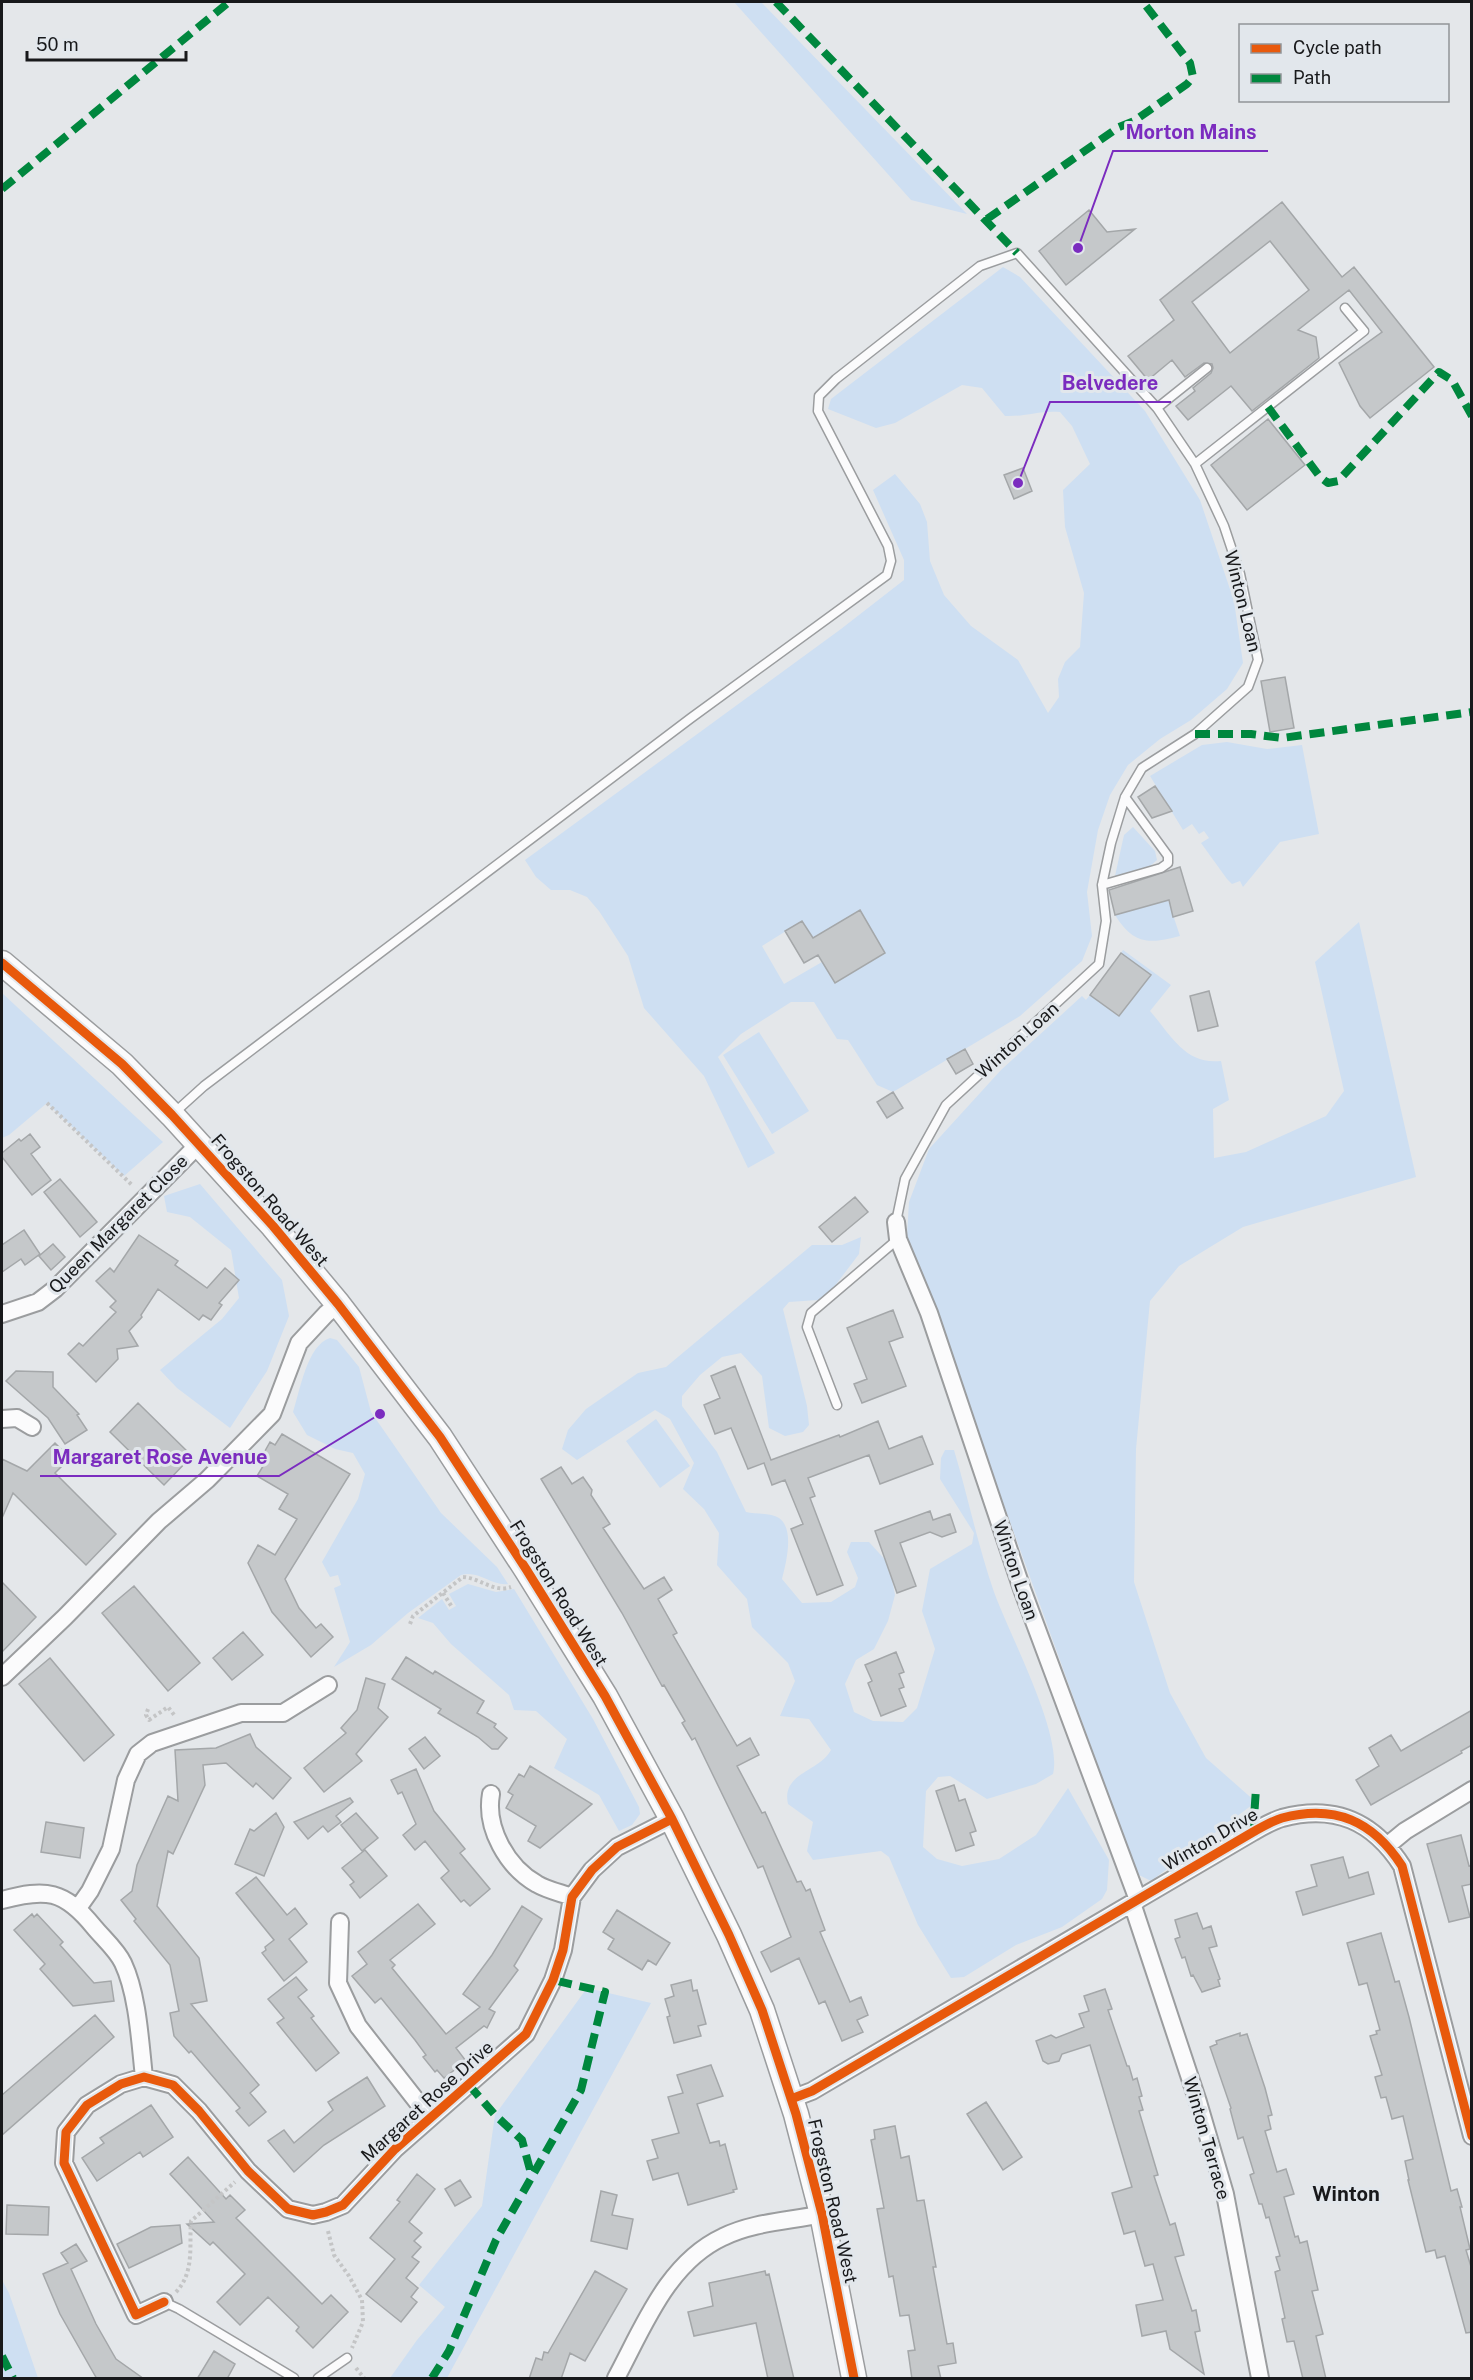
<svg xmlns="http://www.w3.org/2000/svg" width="1473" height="2380" viewBox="0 0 1473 2380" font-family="'Public Sans',sans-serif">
<rect width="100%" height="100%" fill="#e4e7ea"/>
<path fill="#cedff2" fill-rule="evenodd" d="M734,2H761L967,214L911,200Z
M1003,267L1020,277L1145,411L1200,500L1234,601L1243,663L1227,689L1191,720L1160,739L1128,765L1110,795L1098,830L1087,892L1092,936L1082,961L1020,1016L893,1092L877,1085L848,1040L837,1039L814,1002H791L741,1034L718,1057L775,1153L748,1168L704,1076L644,1008L628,956L599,911L587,897L570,890H551L536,877L525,860L841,629L904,580V560L873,490L895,474L920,504L927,522L930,561L944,595L971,626L1018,660L1048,713L1059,697L1058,679L1065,662L1080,647L1084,593L1065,527L1063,490L1090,464L1072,426L1060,412C1040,410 1024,417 1005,416L982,388L962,385L895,423L876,428L828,409L831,399ZM860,911L885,953L835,983L822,962L784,984L762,946L802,921L813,938Z
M1227,742L1267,749L1302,745L1319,834L1280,842L1243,887L1240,881L1232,884L1227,879L1201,843L1209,838L1204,831L1199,834L1192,824L1183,830L1150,776L1202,745Z
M1133,827L1155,851L1157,860L1150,866L1115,876L1124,835Z
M1168,900L1180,936C1149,944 1134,945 1115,915Z
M1359,922L1416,1177L1243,1227L1179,1266L1150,1301L1136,1449L1134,1582L1170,1693L1206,1758L1256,1802L1151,1881L1137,1874L907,1236L909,1202L929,1149L1001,1070L1082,996L1086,1000L1090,995L1119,1016L1129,1002L1125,982L1138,991L1150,976L1121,953L1123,950L1171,985L1150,1011C1171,1035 1185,1065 1221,1061L1229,1100L1213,1109L1214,1158L1246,1152L1326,1116L1344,1091L1315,962Z
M2,993L163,1142L124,1176L47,1103L9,1135L2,1138Z
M759,1032L809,1111L772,1134L723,1055Z
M200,1184L282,1280L289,1316L267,1371L230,1428L177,1388L160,1370L222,1319L239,1298L231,1250L190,1217L167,1212L164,1196Z
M861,1237L859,1254L834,1287L818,1300L789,1302L783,1309L807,1406L809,1425L803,1432L785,1436L769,1428L762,1376L741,1353L722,1357L700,1375L682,1396V1406L717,1452L746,1512C755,1514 771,1513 779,1518C795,1529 786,1563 782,1579L802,1603L831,1602L855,1587L858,1578L847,1552L851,1542H869L889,1564L895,1595L888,1621L874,1649L856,1660L845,1684L854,1712L873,1721L903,1722L917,1708L935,1649L922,1611L930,1569L972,1544L974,1533L940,1479L941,1458L945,1450H954C968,1497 978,1546 994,1592C1009,1634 1063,1734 1053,1774L1036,1784L987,1799L950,1776L938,1777L926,1791L923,1847L937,1859L962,1866L999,1859L1036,1835L1068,1788L1109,1860L1107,1890L1102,1899L1062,1927L1016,1945L964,1977L951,1978L918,1925L889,1857L881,1851L813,1860L807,1851L813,1822L788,1804C781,1773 819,1772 831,1750L809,1719L780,1716L795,1681L788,1663L752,1627L747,1599L717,1565L719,1533L704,1509L683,1489L694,1463L670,1419L655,1410L577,1460L562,1449L568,1430L586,1409L638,1373L666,1367L812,1245H842Z
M330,1338L337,1340L359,1367L371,1412L441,1513L497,1567L508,1584C491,1586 479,1570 461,1575L408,1613L371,1645L334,1667L350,1642L334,1588L341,1585L338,1575L330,1577L322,1562L358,1499L365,1474L353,1453L335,1449L307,1435L293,1412C300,1391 307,1345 330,1338Z
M656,1419L690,1466L660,1488L626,1441Z
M468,1584L496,1592L514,1589L593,1719L639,1807L640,1814L632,1825L619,1831L599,1795L554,1768L567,1739L536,1711L514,1710L509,1695L451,1644L433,1623L418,1618L442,1599L449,1610L456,1606L449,1594Z
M587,1988L651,2003L447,2378H390L417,2340L445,2307L419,2285L482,2206L495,2115Z
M2,2280L9,2293L38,2378H2Z"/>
<path fill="#c5c8ca" stroke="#a4a7a9" stroke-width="1.5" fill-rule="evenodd" d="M1282,202L1342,277L1354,267L1434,367L1370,418L1360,406L1339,363L1382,332L1349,290L1298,330L1316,337L1319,358L1252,411L1231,386L1188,420L1176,406L1195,391L1193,388L1211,373L1213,368L1212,364L1204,363L1185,377L1172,360L1148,380L1128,356L1174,320L1160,300ZM1270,241L1309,290L1230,353L1192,302Z
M1089,210L1107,232L1135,229L1066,285L1039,251Z
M1268,419L1305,465L1247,510L1211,465Z
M1023,468L1032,491L1014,499L1004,475Z
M1285,677L1294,728L1270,732L1261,681Z
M1155,786L1172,811L1152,818L1138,797Z
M1180,867L1193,911L1173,917L1169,900L1115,915L1109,890Z
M860,910L885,953L835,983L818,955L804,963L785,931L802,921L813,938Z
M1121,953L1151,975L1119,1016L1090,995Z
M1209,991L1218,1026L1198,1031L1190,996Z
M965,1049L973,1064L956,1074L947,1059Z
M893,1092L903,1108L887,1118L877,1102Z
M30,1134L40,1147L31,1154L51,1180L32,1195L2,1157V1153L19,1139L21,1141Z
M60,1179L97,1222L80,1237L44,1192Z
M855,1197L868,1212L832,1242L819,1227Z
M24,1230L40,1254L25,1265L21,1259L2,1272V1245Z
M139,1235L178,1261L175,1265L207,1288L225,1268L239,1280L219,1303L222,1305L211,1320L203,1315L199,1320L158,1289L141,1315L142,1317L129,1331L138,1346L117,1349L118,1359L96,1382L68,1354L79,1343L83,1346L116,1312L110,1307L116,1301L96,1281L110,1268L114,1272Z
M53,1244L65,1257L51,1270L39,1256Z
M893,1310L903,1337L889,1342L906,1386L862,1403L854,1384L867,1379L847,1328Z
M735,1366L771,1460L839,1435L840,1437L878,1421L889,1449L922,1436L933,1464L880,1484L869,1455L808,1478L815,1496L810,1498L843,1585L817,1595L791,1529L803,1524L785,1480L772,1485L764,1463L748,1469L731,1428L715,1434L704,1405L720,1398L711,1376Z
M16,1371L53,1372V1387L79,1414L77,1415L87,1430L65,1444L48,1418L6,1381Z
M138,1403L192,1456L164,1485L110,1432Z
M282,1434L350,1474L285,1579L299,1608L316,1628L321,1624L333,1637L311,1657L272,1612L248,1563L258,1545L275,1555L297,1519L279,1509L288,1494L257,1476L265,1463L260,1460L270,1442L275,1445Z
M55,1443L70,1458L55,1473L116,1534L86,1565L13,1493L2,1518V1459L27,1471Z
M561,1467L572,1484L583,1477L592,1490L591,1495L610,1524L603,1528L644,1589L664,1577L672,1590L658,1599L677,1633L673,1635L737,1746L750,1738L759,1755L737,1766L762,1813L765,1812L797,1882L801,1881L806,1891L810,1889L825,1930L820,1932L850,2002L861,1997L868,2015L857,2020L863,2032L842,2041L825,2001L819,2004L799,1958L771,1972L761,1952L791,1937L763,1866L758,1868L695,1738L692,1740L682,1723L685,1721L664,1685L662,1686L622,1613L541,1479Z
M930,1511L933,1520L950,1514L956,1532L942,1537L930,1532L900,1543L916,1586L897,1593L875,1531Z
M2,1582L36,1617L2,1652Z
M134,1586L200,1663L168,1691L102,1613Z
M243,1632L263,1655L232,1680L213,1658Z
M896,1652L904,1672L899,1674L904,1687L899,1689L906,1706L881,1716L868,1683L872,1681L865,1665Z
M406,1657L433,1674L435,1671L484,1701L477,1713L496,1724L494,1727L507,1738L498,1749H492L478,1737L438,1713L441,1709L392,1679Z
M50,1658L114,1735L84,1761L19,1684Z
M366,1678L385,1684L378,1708L388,1717L356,1754L362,1761L324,1792L304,1768L346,1733L341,1728L357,1710Z
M1472,1710V1745L1461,1751L1462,1753L1371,1805L1356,1780L1379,1766L1369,1748L1391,1735L1401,1751Z
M250,1734L256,1747L291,1778L273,1799L256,1783L253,1787L226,1763L203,1765L205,1785L173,1854L168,1851L157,1906L199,1958L207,2001L191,2004L259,2085L250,2093L266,2112L249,2126L236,2111L240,2108L191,2051L189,2053L174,2036L170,2013L179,2011L170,1965L134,1921L136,1919L121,1900L132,1891L137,1865L168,1796L178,1801L175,1750L216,1748Z
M425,1737L440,1756L424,1769L409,1749Z
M530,1766L592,1804L540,1848L528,1841L536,1826L506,1808L513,1795L508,1792L519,1774L524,1777Z
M416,1769L434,1811L465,1849L460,1853L490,1889L470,1906L464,1900L461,1902L441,1878L449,1871L425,1841L415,1850L403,1835L416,1824L402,1792L398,1794L391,1780Z
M954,1785L959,1801L965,1799L976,1831L970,1833L974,1845L956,1851L936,1791Z
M350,1798L353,1802L336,1816L341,1822L328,1832L323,1826L308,1839L294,1822Z
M276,1813L284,1827L264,1876L235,1864L250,1829L254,1831Z
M356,1813L378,1838L362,1851L341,1825Z
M46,1822L84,1828L80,1858L41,1852Z
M1461,1835L1469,1866L1472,1865V1884L1462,1886L1470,1917L1449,1922L1427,1844Z
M365,1850L387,1876L360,1898L350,1885L354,1882L342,1868Z
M1343,1857L1349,1878L1368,1872L1374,1894L1303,1915L1296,1892L1317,1886L1311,1865Z
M256,1877L287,1915L295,1908L307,1924L289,1939L307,1962L284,1981L262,1953L266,1950L265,1947L274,1940L236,1893Z
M418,1904L435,1924L390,1960L395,1965L392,1968L446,2034L480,2007L463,1994L492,1955L522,1906L542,1919L514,1966L518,1970L489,2009L495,2012L487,2028L484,2026L456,2048L466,2061L444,2078L437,2070L435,2072L423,2057L426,2055L415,2040L381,1998L375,2003L352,1976L367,1964L358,1952Z
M617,1910L670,1943L656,1965L648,1960L642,1970L608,1949L614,1939L603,1932Z
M1197,1913L1203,1929L1211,1926L1217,1946L1209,1948L1220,1979L1218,1980L1220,1986L1202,1992L1193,1975L1191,1976L1185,1957L1182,1958L1175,1939L1180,1937L1175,1920Z
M32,1914L34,1917L37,1914L63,1942L60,1945L94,1983L111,1981L114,2001L73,2006L40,1969L45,1964L14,1930Z
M1381,1933L1395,1982L1399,1981L1409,2017L1451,2191L1457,2189L1462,2207H1460L1470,2249L1466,2250L1472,2270V2332L1466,2333L1445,2256L1437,2258L1435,2250L1426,2252L1408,2180H1409L1405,2161L1413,2159L1403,2116L1392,2119L1386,2097L1381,2098L1375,2077L1382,2075L1370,2036L1377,2034L1376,2031L1380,2030L1367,1983L1359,1985L1347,1943Z
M296,1977L307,1990L298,1997L314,2016L311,2018L339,2053L316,2071L277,2023L284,2018L268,1999Z
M691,1980L693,1991L697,1990L706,2024L698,2026L701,2036L674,2043L667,2017L670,2016L665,1999L674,1996L671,1985Z
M1105,1989L1112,2009L1108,2010L1127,2066H1129L1133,2080L1137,2078L1142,2096L1139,2097L1143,2110L1139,2111L1158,2175L1154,2176L1170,2225L1175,2223L1184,2255L1175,2257L1192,2311L1196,2310L1200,2331L1195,2332L1204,2374L1170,2349L1166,2331L1142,2336L1136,2305L1163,2300L1153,2264L1145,2266L1135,2231L1124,2234L1112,2193L1132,2187L1090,2045L1062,2054L1059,2061L1048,2064L1043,2061L1036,2041L1051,2035L1056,2038L1084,2027L1079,2014L1089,2011L1084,1996Z
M95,2015L114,2037L2,2135V2095Z
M1240,2033V2036L1247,2034L1265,2088L1272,2115L1268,2116L1271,2129L1265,2131L1277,2172L1286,2169L1294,2194L1284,2197L1295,2237L1298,2236L1300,2243L1307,2241L1318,2290L1312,2291L1323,2334L1316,2336L1326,2379H1303L1294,2341L1287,2342L1282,2319L1285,2318L1275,2272L1280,2270L1276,2257L1280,2256L1269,2217L1266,2218L1262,2204H1259L1250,2175L1254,2173L1243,2137L1238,2139L1230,2109L1231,2108L1210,2047L1217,2044L1216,2041Z
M711,2065L723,2096L697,2104L710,2143L719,2141L720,2146L725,2144L737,2189L733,2190L734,2192L688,2205L678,2173L653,2180L647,2161L658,2158L652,2140L679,2133L668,2097L683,2093L677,2075Z
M367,2077L385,2106L324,2145L294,2172L268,2141L284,2130L294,2143L333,2110L328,2102Z
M986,2102L1022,2157L1003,2170L967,2114Z
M151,2105L173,2137L143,2157L140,2152L97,2181L82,2158L104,2143L100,2138Z
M895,2126L901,2158L909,2156L917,2201L924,2200L936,2267H933L947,2344L953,2343L956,2363L938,2366L941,2379H912L908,2351L915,2350L909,2315L900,2316L893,2276L889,2277L877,2209L884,2208L871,2140L875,2139L874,2130Z
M188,2157L226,2199L230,2195L245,2210L236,2218L322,2304L331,2295L348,2312L313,2348L296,2331L299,2327L268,2297L240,2325L217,2302L245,2274L213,2242L210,2245L187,2224L214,2222L170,2174Z
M417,2174L435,2189L409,2222L422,2233L414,2241L421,2247L412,2257L419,2262L406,2278L418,2288L411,2297L417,2302L401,2322L366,2294L395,2259L370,2238L400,2202L397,2200Z
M460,2180L471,2197L455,2206L445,2189Z
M601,2191L617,2195L612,2215L633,2219L627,2249L591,2241Z
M7,2205L49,2207L48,2235L6,2234Z
M180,2225L182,2243L129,2268L117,2244L151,2227Z
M76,2244L87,2261L71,2269L96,2324L116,2359L144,2379H97L60,2314L43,2274L68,2263L61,2253Z
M595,2271L627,2289L585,2361L570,2353L561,2379H529L536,2358L542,2360L544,2352L548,2353Z
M765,2271L766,2275L769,2274L794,2379H768L756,2323L694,2336L688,2312L713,2306L709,2283Z
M214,2351L235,2364L227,2379H197Z"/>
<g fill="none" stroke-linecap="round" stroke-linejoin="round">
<defs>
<path id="lane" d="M1157,408L1207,368
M1195,464L1364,331L1345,308
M1102,885L1161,868L1168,863V856L1125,797
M173,1114L204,1086L691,718L887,575L891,561L888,546L818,411L819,396L836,379L980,266L1017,253L1157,408L1195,464L1224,526L1240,574L1258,660L1248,687L1195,734L1142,768L1125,797L1111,843L1102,885L1106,921L1099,964L946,1105L905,1179L896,1222
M837,1405L807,1327L811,1313L898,1239
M164,2302L179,2309L294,2378
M318,2378L347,2358"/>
<path id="street" d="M896,1222L898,1239L929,1313L1022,1589L1138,1900
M2,1314L38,1302L55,1289L199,1144
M2,1419L17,1418L32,1427
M2,1677L65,1617L159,1521L207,1480L272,1414L299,1343L326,1314L338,1304
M491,1794C485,1828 507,1867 537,1884C547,1890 561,1893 572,1897
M1388,1845L1405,1831L1472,1790
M2,1900C46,1888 64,1890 94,1927C103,1938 117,1950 123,1963C138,1995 140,2042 144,2077
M1132,1903L1198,2102L1225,2194L1260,2378
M78,1908L90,1891L111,1849L126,1780L138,1754L152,1743L241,1713H283L328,1685
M340,1922L338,1983L358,2026L430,2118
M791,2099L812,2091L1253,1832C1262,1827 1272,1821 1282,1818C1335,1804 1373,1821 1402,1866L1472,2136
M164,2302L136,2315L64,2163L66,2132L87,2105L121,2084L144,2077L173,2085L199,2111L248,2171L288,2209L313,2215L326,2212L343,2205L395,2149L526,2034L553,1980L563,1950L572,1897L592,1870L617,1847L672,1819
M616,2378C643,2328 667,2263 723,2237C753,2222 790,2221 822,2214"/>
<path id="secondary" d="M2,963L122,1064L172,1115L273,1226L338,1304L440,1437L526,1569L605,1696L672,1819L729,1935L762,2010L796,2114L822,2214L854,2378"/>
</defs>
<use href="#lane" stroke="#9b9d9f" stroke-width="11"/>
<use href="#street" stroke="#9b9d9f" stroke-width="20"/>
<use href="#secondary" stroke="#9b9d9f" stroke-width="27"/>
<path stroke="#c4c5c6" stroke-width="4" stroke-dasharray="3 3" stroke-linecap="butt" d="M47,1103L133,1186
M443,1593L452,1607
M410,1624L413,1616L463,1577C480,1578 494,1593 511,1587
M148,1709L146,1715L149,1720L168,1707L175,1716
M328,2231L334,2255L349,2276L362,2300L363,2322L352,2348
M176,2292C195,2272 189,2245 191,2221L235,2182
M356,2368L364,2378"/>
<use href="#lane" stroke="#fbfbfc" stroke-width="8"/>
<use href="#street" stroke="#fbfbfc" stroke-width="16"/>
<use href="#secondary" stroke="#fbfbfc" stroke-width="24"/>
<path stroke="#00873e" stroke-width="8" stroke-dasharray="15 8" stroke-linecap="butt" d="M776,2L1017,253
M2,189L229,2
M987,219L1119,127L1134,121L1187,84L1193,77L1190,63L1143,2
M1268,407L1320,477L1328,483L1338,481L1439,372L1452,380L1472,416
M1195,734H1251L1282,738L1472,712
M1253,1832L1256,1789
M469,2085L495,2115L522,2140L532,2177
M2,2356L13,2378
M432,2378L449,2351L496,2240L581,2090L605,1992L553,1980"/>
<defs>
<path id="cycleway" d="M2,963L122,1064L172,1115L273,1226L338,1304L440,1437L526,1569L605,1696L672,1819L729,1935L762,2010L796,2114L822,2214L854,2378
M791,2099L812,2091L1253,1832C1262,1827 1272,1821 1282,1818C1335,1804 1373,1821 1402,1866L1472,2136
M164,2302L136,2315L64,2163L66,2132L87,2105L121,2084L144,2077L173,2085L199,2111L248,2171L288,2209L313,2215L326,2212L343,2205L395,2149L526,2034L553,1980L563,1950L572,1897L592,1870L617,1847L672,1819"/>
</defs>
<use href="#cycleway" stroke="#e2e7ec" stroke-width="13"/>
<use href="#cycleway" stroke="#e8590c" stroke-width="9"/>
</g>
<g text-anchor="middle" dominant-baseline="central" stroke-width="6" stroke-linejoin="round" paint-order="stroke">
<g font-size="18" fill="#18191b" stroke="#e2e7ec">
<text transform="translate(1243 601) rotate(76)">Winton Loan</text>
<text transform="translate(1017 1040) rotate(-42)">Winton Loan</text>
<text transform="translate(270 1200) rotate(49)">Frogston Road West</text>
<text transform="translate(118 1224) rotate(-45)">Queen Margaret Close</text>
<text transform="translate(1016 1570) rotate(71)">Winton Loan</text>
<text transform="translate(559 1593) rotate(58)">Frogston Road West</text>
<text transform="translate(1210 1839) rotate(-30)">Winton Drive</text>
<text transform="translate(427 2101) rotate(-42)">Margaret Rose Drive</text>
<text transform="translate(1207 2138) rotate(74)">Winton Terrace</text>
<text transform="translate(833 2201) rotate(77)">Frogston Road West</text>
</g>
<g font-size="20" font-weight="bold" fill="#18191b" stroke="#e2e7ec">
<text x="1346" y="2194">Winton</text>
</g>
</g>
<path fill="none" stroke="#7b2cbf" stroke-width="2" d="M1078 248L1113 151H1268M1018 483L1050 402H1171M380 1414L279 1476H40"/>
<g fill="#7b2cbf" stroke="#e2e7ec" stroke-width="2">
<circle cx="1078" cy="248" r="6"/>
<circle cx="1018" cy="483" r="6"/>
<circle cx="380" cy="1414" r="6"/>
</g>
<g font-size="20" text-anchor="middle" font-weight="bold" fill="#7b2cbf" stroke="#e2e7ec" stroke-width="6" stroke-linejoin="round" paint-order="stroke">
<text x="1191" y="139">Morton Mains</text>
<text x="1110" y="390">Belvedere</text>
<text x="160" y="1464">Margaret Rose Avenue</text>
</g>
<rect width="1473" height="2380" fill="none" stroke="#18191b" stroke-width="6"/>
<rect x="1239" y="24" width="210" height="78" fill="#e2e7ec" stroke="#919598" stroke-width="1.5"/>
<rect x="1251" y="44" width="30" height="9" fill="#e8590c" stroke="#919598" stroke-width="1.5"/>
<text x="1293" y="54" font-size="18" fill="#18191b">Cycle path</text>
<rect x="1251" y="74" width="30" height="9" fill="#00873e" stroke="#919598" stroke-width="1.5"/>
<text x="1293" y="84" font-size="18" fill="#18191b">Path</text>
<path d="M27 51v9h159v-9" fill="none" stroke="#18191b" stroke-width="3"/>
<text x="36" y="51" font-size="18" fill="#18191b" stroke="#e2e7ec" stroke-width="4.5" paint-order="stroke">50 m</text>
</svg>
